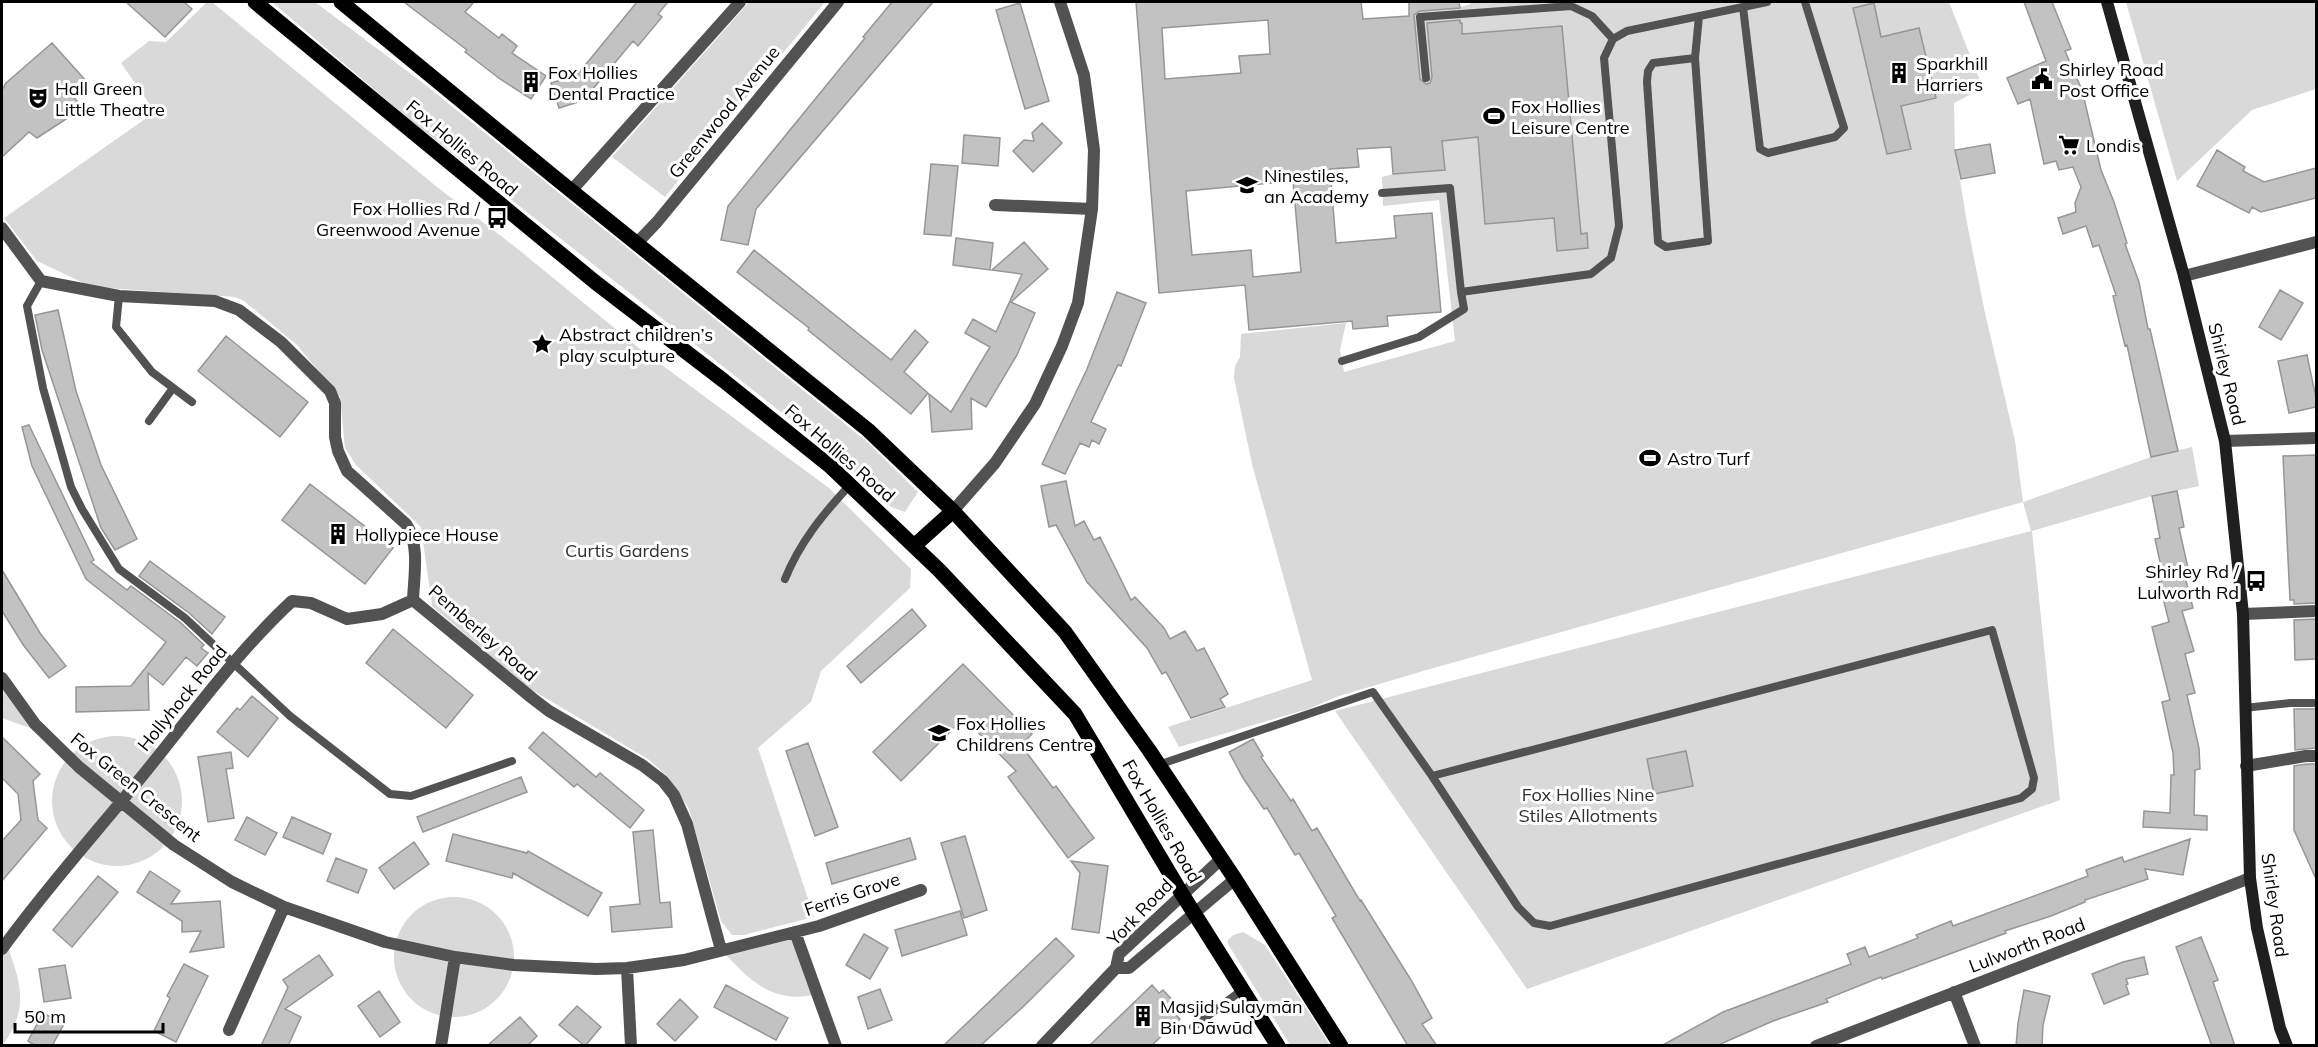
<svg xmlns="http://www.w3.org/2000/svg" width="2318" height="1047" viewBox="0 0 2318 1047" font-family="Mulish,sans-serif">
<rect width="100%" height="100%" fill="#fff"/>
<path fill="#d9d9d9" d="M207,2H212L437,187L519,250L640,349L829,488L911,569L910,588L821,671L811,702L758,748L814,917L744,935H732L721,921L689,809L668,777L648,759L527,687L432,606L421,527L356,465L345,448L340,397L297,345L244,301L235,297L92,287L37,261L4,218L155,112L121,63L149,41L166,42Z
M272,2H315L423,83L866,441L918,492L905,512L891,507L838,457L410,120Z
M749,2H825L665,197L612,157Z
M1471,2H1949L1983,88L1954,103L1955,150L1967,223L1985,313L2015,441L2023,502L2151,457L2192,447L2199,486L2152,496L2032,531L2060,800L1527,989L1335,711L2031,531L2023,502L1423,671L1339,696L1308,709L1179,747L1168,727L1312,680L1252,464L1234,378L1235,366L1240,357L1241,334L1346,323L1340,350L1344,372L1455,341L1439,200L1383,206L1382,177L1393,174L1421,172L1409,9L1460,7L1471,4Z
M2126,2H2316V89L2252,110L2177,181Z
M2,678L44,733L2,718Z
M52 801a65 65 0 1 1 130 0a65 65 0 1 1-130 0Z
M394 957a60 60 0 1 1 120 0a60 60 0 1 1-120 0Z
M795,932L818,994C772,1005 751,981 721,950Z
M1243,932L1265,945L1330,1045H1290L1228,944V940L1233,935Z
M6,943C21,982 30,1009 2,1046V949Z"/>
<path fill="#c2c2c2" stroke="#969696" stroke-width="1.5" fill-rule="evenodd" d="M126,2H184L192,9L165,37Z
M404,2H474L465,12L499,38L502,34L517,46L512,53L546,76L531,99L500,79L465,52L467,50Z
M637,2H668L658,14L662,17L638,46L633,41L592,90L594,97L559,108L551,83L577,75Z
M892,2H933L756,209L748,245L721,240L728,206L865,38L863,37Z
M1136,2H1361L1363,19L1409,16V2H1459L1460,8L1420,11L1414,15L1420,79L1426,84L1430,83L1432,77L1427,23L1460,20V23H1462V34L1562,26L1581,234L1587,233L1588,248L1557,251L1554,218L1485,224L1478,137L1442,141L1445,170L1393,174L1391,147L1357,149L1359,167L1330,169L1336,243L1396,238L1394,216L1432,213L1441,312L1387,316L1388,326L1353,329L1352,321L1249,330L1245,285L1159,293ZM1268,20L1270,54L1239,56L1241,73L1165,79L1162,28ZM1293,181L1301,272L1253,277L1251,250L1192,255L1186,191Z
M2024,2H2052L2071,49L2065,51L2082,90L2101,170L2114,202L2127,243L2125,244L2139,282L2148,329H2150L2178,451L2151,457L2127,345L2125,346L2113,296L2116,295L2099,245L2093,247L2086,226L2063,234L2058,218L2076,212L2075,203L2081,187L2073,167L2059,170L2056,161L2044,164L2030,99L2018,104L2007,78L2046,61Z
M1020,3L1049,101L1025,109L996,10Z
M1874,3L1881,37L1919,28L1936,98L1901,106L1911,149L1887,154L1853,8Z
M52,43L87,82L72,95L83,108L37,138L29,132L2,157V90L6,83Z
M1042,123L1062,143L1033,172L1013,151L1024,140L1034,141L1032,133Z
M964,135L1000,138L998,166L962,163Z
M1990,144L1995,173L1961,179L1955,150Z
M2217,150L2245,167L2243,171L2264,182L2316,168V198L2261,212L2252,207L2249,213L2197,186Z
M931,164L958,166L951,236L924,234Z
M956,238L993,243L990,270L953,265Z
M1024,242L1048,269L1011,302L1035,313L1017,355L986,407L971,398L972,429L932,432L929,394L951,412L990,347L965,333L973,319L996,332L1022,274L992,270Z
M754,250L891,360L915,330L928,342L904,372L928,393L911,414L808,330L809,328L737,272Z
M2280,290L2303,303L2281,340L2259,327Z
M1117,292L1146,303L1121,366L1118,365L1091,422L1106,429L1099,444L1092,440L1089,447L1080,443L1065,474L1042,464L1087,369Z
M58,310L76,391L101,465L137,539L115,550L101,528L42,350L35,315Z
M226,336L308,402L280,437L198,371Z
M2307,355L2316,398V407L2289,413L2278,361Z
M29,425L94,560L91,562L127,590L131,586L181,623L204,645L201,648L208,653L197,666L186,657L163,685L148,673L149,710L76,712V687L131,686L166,642L86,579L32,466L22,427Z
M2316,455V603L2294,604V600H2290L2283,456Z
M1066,481L1075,526L1084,521L1094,540L1100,537L1131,600L1135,597L1164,628L1170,639L1185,631L1197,651L1204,648L1228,694L1220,699L1225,707L1191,718L1166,672L1162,674L1147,648L1087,582L1056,525L1049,527L1041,486Z
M310,484L393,548L365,584L282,520Z
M2177,491L2184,527L2179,528L2188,568L2183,569L2193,608L2182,611L2194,651L2185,654L2195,693L2187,695L2199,748L2200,769L2195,770L2194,815L2207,816V830L2143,827L2144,811L2170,813L2171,775H2174L2173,753L2162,702L2170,700L2152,627L2169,622L2159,582L2164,580L2155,539L2160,538L2152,496Z
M150,561L225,617L212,634L189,613L139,576Z
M2,570L40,633L66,666L49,678L24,646L2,611Z
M912,609L926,626L861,683L847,666Z
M2316,619V659L2295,660L2294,620Z
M393,629L473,695L446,728L366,663Z
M963,664L1032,734L1021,745L1053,788L1056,786L1094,838L1068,858L1008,777L1016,771L964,718L901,781L873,752Z
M252,696L278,718L248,757L217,732L237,708L240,710Z
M2294,709H2316V748L2295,750Z
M543,732L596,777L600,773L644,810L630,828L577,784L574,787L529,748Z
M2,737L40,774L33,781L38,820L47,828L2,881V841L21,820L18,794L2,778Z
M1253,739L1263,756L1261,757L1291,801L1293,799L1312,831L1317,828L1360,901L1361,900L1411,980L1432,1018L1422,1024L1437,1046H1408L1332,918L1336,916L1299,853L1295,855L1267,808L1264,809L1243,778L1229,752Z
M808,743L838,827L815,836L786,751Z
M1686,751L1693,786L1654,794L1647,759Z
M231,752L233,768L226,769L234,818L208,822L198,757Z
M2307,764H2316V879L2294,830V766Z
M521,777L527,792L423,832L417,817Z
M247,817L277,833L265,855L235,840Z
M292,817L331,834L323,854L283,837Z
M653,830L660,903L670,902L672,927L612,932L610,907L640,904L633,832Z
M453,834L527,853L528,851L602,893L588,916L513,873L512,878L446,861Z
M965,836L987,910L964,918L941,843Z
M910,838L916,859L832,884L826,863Z
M2190,839L2183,875L2145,869L2148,879L2085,900V902L2051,916L2005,931L2006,933L1928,962L1882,979L1881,977L1826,999L1828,1002L1773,1021L1716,1046H1661L1723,1012L1851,964L1847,954L1865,947L1869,957L1918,938L1916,935L1951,921L1953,926L2088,876L2086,870L2122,857L2124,862Z
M414,842L429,864L394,889L379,868Z
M336,858L367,870L358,893L327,881Z
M1071,861L1108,866L1099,933L1072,929L1080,873Z
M150,871L180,891L171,904L220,901L224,947L190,952L201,931L182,932V921L137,892Z
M98,876L118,892L72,947L53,930Z
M960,911L967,935L902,956L895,930Z
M864,934L888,948L870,979L846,965Z
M2201,937L2218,980L2213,982L2235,1046H2212L2176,947Z
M1056,938L1074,956L1025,1005L980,1046H943Z
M319,955L333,975L285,1009L301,1017L288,1046H261L288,987L283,980Z
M2144,957L2148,974L2126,979L2128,984L2126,985L2129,994L2104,1004L2092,974L2123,962Z
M184,964L208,976L176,1042L154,1031L170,998L167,996Z
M65,965L71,998L44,1002L39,969Z
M726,985L788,1018L776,1040L714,1007Z
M1152,985L1159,993L1163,990L1176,1004L1170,1009L1180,1019L1151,1046H1089Z
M880,989L892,1020L868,1029L858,997Z
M2024,990L2050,996L2043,1025L2042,1046H2016L2018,1023Z
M379,991L400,1022L380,1037L358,1006Z
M680,999L698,1017L675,1041L657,1024Z
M577,1006L601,1027L585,1046L559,1025Z
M43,1013L64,1024L52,1046H36L28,1041Z
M520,1017L537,1036L527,1046H487Z"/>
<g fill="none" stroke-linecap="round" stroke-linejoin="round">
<path stroke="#525252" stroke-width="8" d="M1743,7L1760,149L1768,153L1835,137L1844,128L1805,2
M1695,58L1653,63L1648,71L1647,82L1658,242L1666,247L1708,241L1695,58L1699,16
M1426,78L1420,17L1571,6L1592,16L1613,39
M1382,193L1450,188L1461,292L1591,274L1611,258L1619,226L1604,58L1613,39L1627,31L1767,2
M41,281L27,306L43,388L71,487L82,509L119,569L185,618L290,716L390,794L411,796L512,761
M119,296L116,327L152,372L192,402
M1342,361L1419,337L1464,309L1461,292
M149,421L173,388
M785,579C800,542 823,514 850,485
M2244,708L2290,703H2316
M1158,765L1373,692L1432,776L1992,630L2034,778L2032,789L2021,798L1550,926L1534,923L1518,907L1432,776
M1193,1027L1242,990"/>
<path stroke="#525252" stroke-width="12" d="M571,191L740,2
M995,205L1092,209
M2,228L41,281L119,296L215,301L239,310L281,342L330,391L335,403V437L338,451L347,471L406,524C420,544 414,576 413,600L532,698L549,711L642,765L663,781L674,795L687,824L721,950
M637,243L657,222L838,2
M2184,276L2316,242
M2225,441L2316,438
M953,511L995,463L1035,404L1062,346L1078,303L1092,209L1094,150L1084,75L1060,2
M2243,614L2316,611
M2,678L35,724L79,767L174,845L232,882L284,907L385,942L455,957L514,965L596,969L627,968L684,960L819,926L921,890
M2246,766L2306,756H2316
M795,932L836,1046
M2,949C46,888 96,833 143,775C191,716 236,653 292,601L311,603L347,619L382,614L413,600
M627,968L631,1046
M1116,968H1129L1235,879
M1954,992L1975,1046
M229,1030L284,907
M441,1046L455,957
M1042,1046L1116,968L1119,954L1221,859
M1816,1046L2250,878"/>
<path stroke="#1f1f1f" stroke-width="12" d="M2107,2L2184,276L2225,441L2243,614L2250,878L2257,928L2280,1028L2287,1046"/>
<path stroke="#000" stroke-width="15" d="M255,2L595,282L724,381L831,467L939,570L1075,714L1182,894L1278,1046
M341,2L553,176L868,430L953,511L1065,632L1149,750L1235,879L1341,1046
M914,546L953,511"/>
</g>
<defs>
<symbol id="building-bare" viewBox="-9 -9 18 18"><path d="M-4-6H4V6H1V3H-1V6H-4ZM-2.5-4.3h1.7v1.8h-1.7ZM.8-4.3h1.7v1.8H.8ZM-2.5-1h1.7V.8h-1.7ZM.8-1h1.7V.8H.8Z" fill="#000" stroke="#fff" stroke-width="2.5" paint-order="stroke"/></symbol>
<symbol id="civic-bare" viewBox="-9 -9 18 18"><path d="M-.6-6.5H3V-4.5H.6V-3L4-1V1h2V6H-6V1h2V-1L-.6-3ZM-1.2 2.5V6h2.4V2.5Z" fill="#000" stroke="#fff" stroke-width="2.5" paint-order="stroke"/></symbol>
<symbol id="theatre-bare" viewBox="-9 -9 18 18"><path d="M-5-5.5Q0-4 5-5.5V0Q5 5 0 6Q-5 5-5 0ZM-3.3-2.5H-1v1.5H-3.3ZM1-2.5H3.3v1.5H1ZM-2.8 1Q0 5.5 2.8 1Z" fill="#000" stroke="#fff" stroke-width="2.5" paint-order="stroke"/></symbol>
<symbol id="stadium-bare" viewBox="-9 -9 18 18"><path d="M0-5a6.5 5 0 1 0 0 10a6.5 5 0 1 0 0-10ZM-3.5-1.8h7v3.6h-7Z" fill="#000" stroke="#fff" stroke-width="2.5" paint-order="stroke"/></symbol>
<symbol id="supermarket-bare" viewBox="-9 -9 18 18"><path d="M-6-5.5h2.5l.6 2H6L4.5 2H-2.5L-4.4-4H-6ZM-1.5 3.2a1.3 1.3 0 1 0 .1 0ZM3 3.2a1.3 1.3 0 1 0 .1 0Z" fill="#000" stroke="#fff" stroke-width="2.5" paint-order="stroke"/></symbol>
<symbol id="school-bare" viewBox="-9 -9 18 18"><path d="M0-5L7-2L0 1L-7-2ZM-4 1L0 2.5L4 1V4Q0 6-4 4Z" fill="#000" stroke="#fff" stroke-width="2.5" paint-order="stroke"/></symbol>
<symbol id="bus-bare" viewBox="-9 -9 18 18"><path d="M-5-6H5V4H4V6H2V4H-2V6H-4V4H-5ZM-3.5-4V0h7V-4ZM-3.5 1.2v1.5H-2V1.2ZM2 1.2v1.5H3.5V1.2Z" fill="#000" stroke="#fff" stroke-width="2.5" paint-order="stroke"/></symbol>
<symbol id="sight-bare" viewBox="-9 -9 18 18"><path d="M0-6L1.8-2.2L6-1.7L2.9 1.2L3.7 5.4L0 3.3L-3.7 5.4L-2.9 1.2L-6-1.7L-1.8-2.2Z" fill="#000" stroke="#fff" stroke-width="2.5" paint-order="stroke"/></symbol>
</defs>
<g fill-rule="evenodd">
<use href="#building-bare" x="1884" y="58" width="30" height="30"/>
<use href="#civic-bare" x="2027" y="64" width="30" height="30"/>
<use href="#building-bare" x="516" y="67" width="30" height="30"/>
<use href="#theatre-bare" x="23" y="83" width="30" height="30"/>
<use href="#stadium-bare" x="1479" y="101" width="30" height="30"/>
<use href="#supermarket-bare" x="2054" y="130" width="30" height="30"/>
<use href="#school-bare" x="1232" y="170" width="30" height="30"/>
<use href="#bus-bare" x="482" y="203" width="30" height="30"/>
<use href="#sight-bare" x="527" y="329" width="30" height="30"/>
<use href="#stadium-bare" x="1635" y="443" width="30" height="30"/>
<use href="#building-bare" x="323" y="519" width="30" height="30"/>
<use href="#bus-bare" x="2241" y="566" width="30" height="30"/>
<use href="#school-bare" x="924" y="718" width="30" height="30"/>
<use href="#building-bare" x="1128" y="1001" width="30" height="30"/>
</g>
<g text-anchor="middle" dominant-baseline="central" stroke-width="6" stroke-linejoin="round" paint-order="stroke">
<g font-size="18" fill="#000" stroke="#fff" text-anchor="start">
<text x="1916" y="63">Sparkhill<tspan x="1916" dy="21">Harriers</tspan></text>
<text x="2059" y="69">Shirley Road<tspan x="2059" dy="21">Post Office</tspan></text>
<text x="548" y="72">Fox Hollies<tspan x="548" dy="21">Dental Practice</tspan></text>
<text x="55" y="88">Hall Green<tspan x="55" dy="21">Little Theatre</tspan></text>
<text x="1511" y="106">Fox Hollies<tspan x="1511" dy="21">Leisure Centre</tspan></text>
<text x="2086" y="145">Londis</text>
<text x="1264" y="175">Ninestiles,<tspan x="1264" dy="21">an Academy</tspan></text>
<text x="480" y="208" text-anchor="end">Fox Hollies Rd /<tspan x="480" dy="21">Greenwood Avenue</tspan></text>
<text x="559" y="334">Abstract children’s<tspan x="559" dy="21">play sculpture</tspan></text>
<text x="1667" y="458">Astro Turf</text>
<text x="355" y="534">Hollypiece House</text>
<text x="2239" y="571" text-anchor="end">Shirley Rd /<tspan x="2239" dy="21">Lulworth Rd</tspan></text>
<text x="956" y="723">Fox Hollies<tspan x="956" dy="21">Childrens Centre</tspan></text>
<text x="1160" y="1006">Masjid Sulaymān<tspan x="1160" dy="21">Bin Dāwūd</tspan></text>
</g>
<g font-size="18" fill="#000" stroke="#fff">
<text transform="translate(724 112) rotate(-51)">Greenwood Avenue</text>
<text transform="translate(462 148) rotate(40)">Fox Hollies Road</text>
<text transform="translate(2227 374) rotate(76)">Shirley Road</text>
<text transform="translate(840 453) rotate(41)">Fox Hollies Road</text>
<text transform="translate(483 633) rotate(41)">Pemberley Road</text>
<text transform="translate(182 698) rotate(-51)">Hollyhock Road</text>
<text transform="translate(136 787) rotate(39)">Fox Green Crescent</text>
<text transform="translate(1162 821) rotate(60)">Fox Hollies Road</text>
<text transform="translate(852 894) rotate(-19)">Ferris Grove</text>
<text transform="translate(2275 905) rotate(82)">Shirley Road</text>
<text transform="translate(1140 912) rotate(-46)">York Road</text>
<text transform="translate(2027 945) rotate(-21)">Lulworth Road</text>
</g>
<g font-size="18" fill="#303030" stroke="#fff">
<text x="627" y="550">Curtis Gardens</text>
<text x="1588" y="794">Fox Hollies Nine<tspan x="1588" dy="21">Stiles Allotments</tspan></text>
</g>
</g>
<rect width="2318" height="1047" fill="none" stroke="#000000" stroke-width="6"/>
<path d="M15 1023v9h148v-9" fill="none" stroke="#000000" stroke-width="3"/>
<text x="24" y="1023" font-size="18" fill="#000000" stroke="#ffffff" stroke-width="4.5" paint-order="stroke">50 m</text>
</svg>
